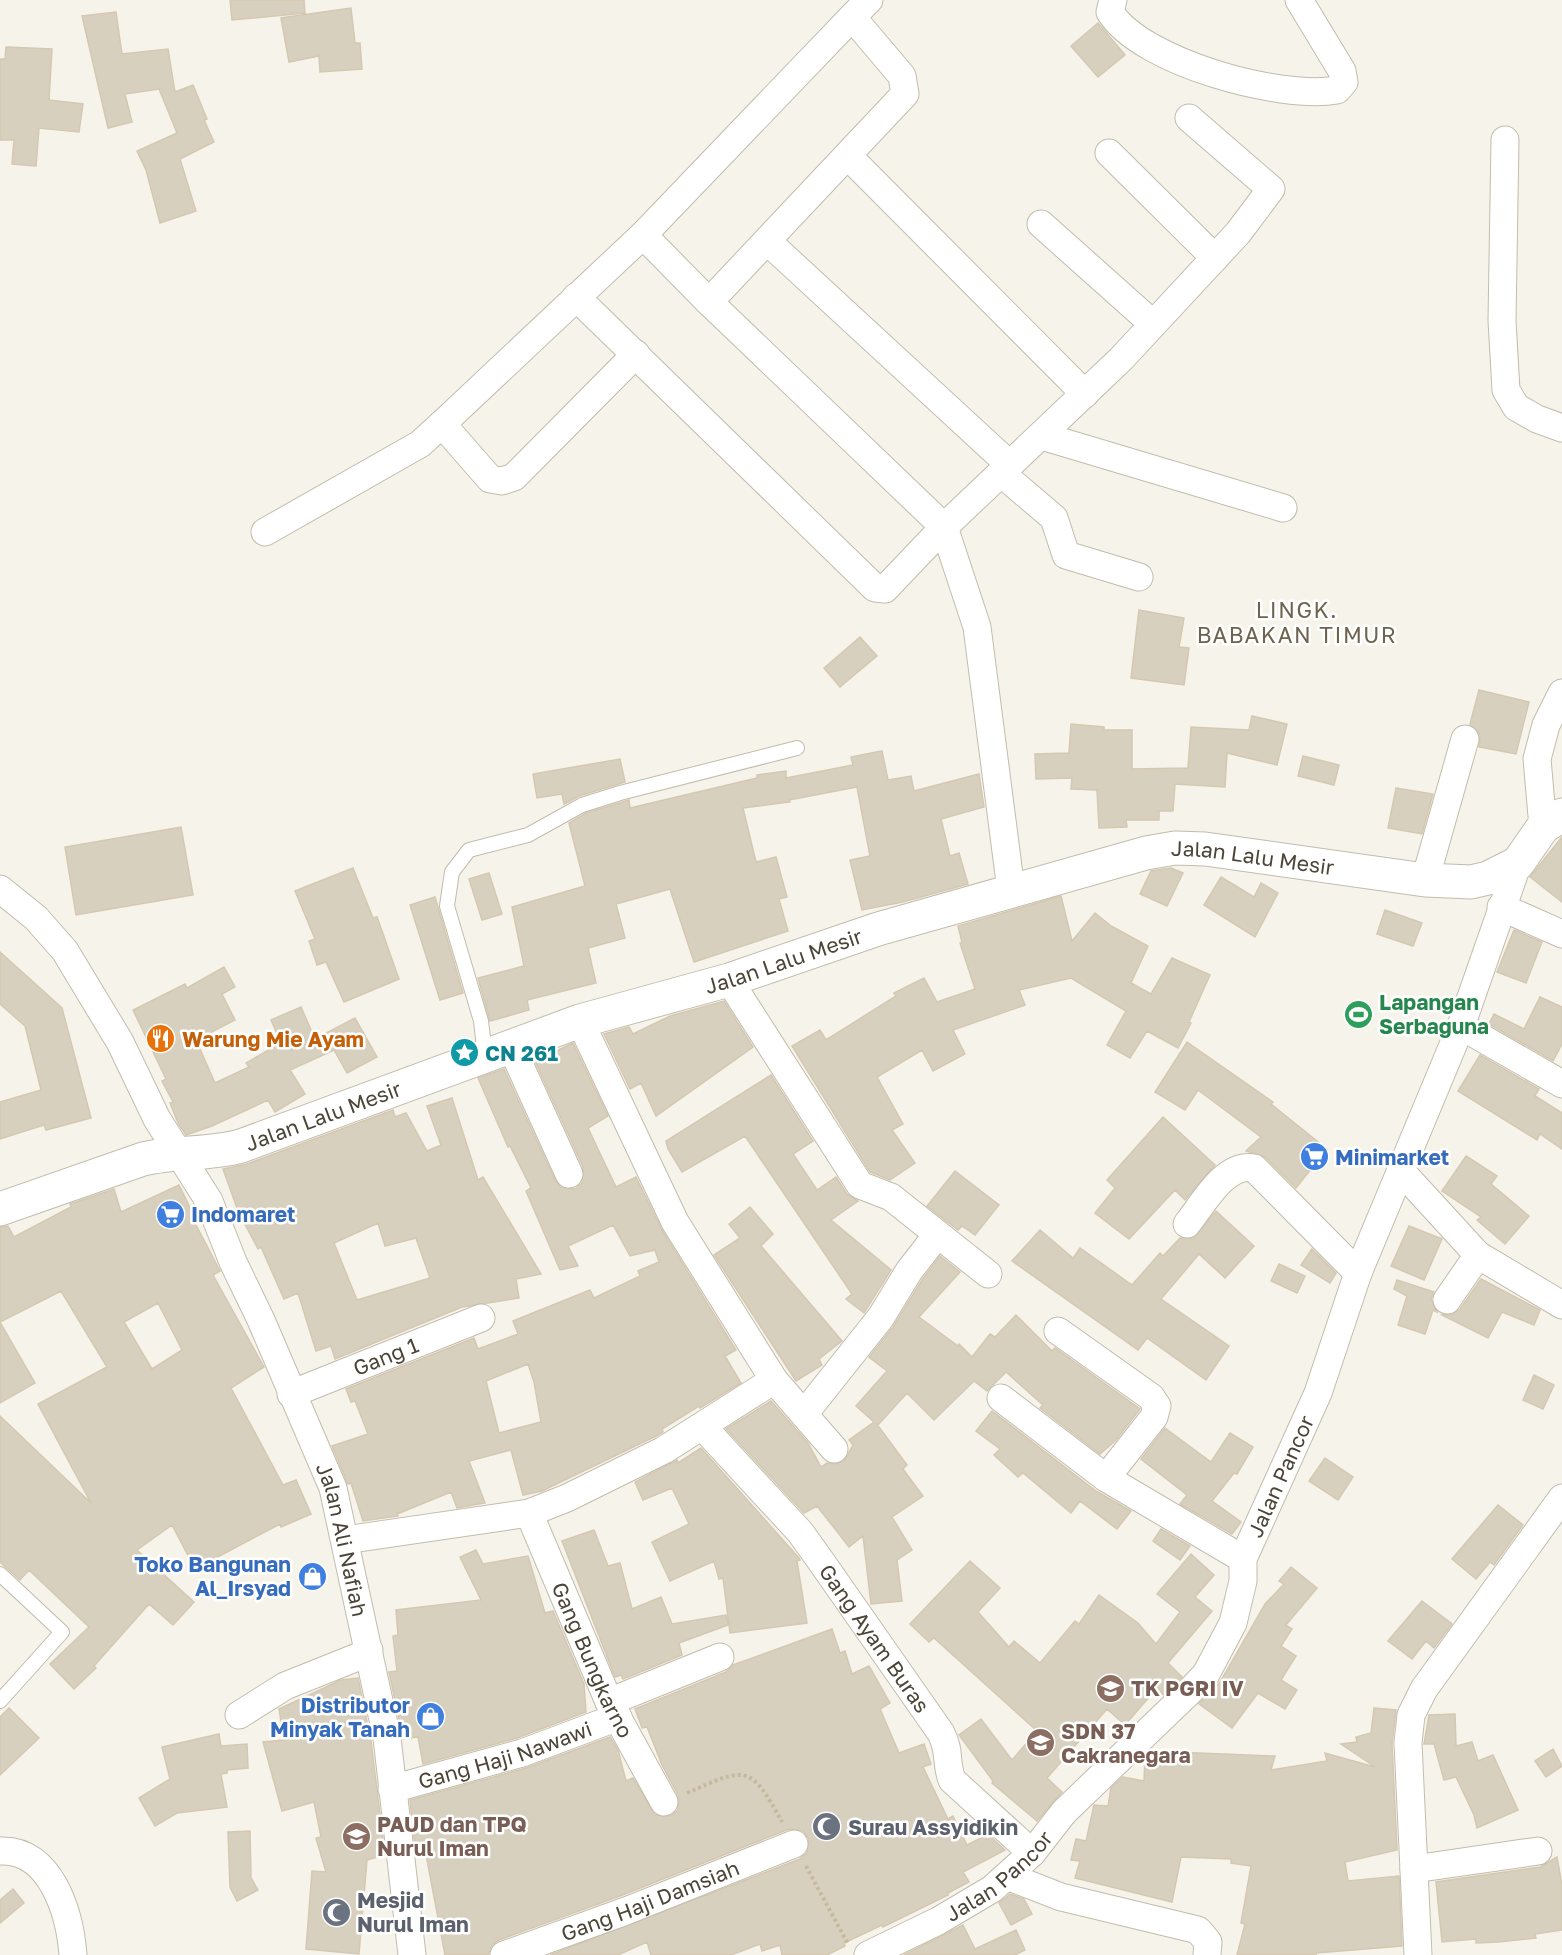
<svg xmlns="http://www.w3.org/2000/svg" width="1562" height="1955" viewBox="0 0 1562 1955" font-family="'Golos Text',sans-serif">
<rect width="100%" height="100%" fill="#f6f3ea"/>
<path fill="#d8d0bf" stroke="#d4c8b1" stroke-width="1.5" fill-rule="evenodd" d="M230,0H304L305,13L232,20Z
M351,8L355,43H360L362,69L320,72L319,56L289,62L281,18Z
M116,12L122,54L168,49L175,92L193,85L207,119L204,120L214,142L180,159L196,211L160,223L146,170L137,151L177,133L159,89L125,94L132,122L108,128L82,16Z
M1098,23L1125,55L1098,77L1071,46Z
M6,47L52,49L49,100L83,104L79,132L39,128L36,166L12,164L14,140H0V59H5Z
M1139,610L1184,618L1179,647L1189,648L1184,685L1131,678Z
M860,637L877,656L840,687L824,668Z
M1479,690L1529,702L1516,754L1479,747L1480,735L1470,724Z
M1252,716L1287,724L1277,765L1227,753L1225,787L1175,784L1173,811H1159V820H1126L1127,827L1099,828L1097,790L1071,789L1072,778L1036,779L1035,754L1069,753L1071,724L1104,727V730H1132V769L1188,768L1191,727L1249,730Z
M882,751L888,780L911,776L914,791L979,774L984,807L941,819L950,856L959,853L968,884L903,902L862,910L850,860L870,856L857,787L789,800L790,802L743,808L756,862L776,857L787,897L779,899L788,931L694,962L670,889L616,904L625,938L588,948L596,983L527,1000L529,1010L490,1021L478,978L524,966L512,907L585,886L569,823L586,813L629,800L630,808L757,778V775L786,771V778L853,765L851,757Z
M1303,756L1339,765L1334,785L1298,776Z
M620,759L625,782L579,796L564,804L562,794L537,798L533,774Z
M1396,788L1433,794L1422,834L1388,828Z
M181,827L193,895L76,915L65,847Z
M1562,837V902L1530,877Z
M353,868L373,918L377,917L399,979L344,1002L326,962L317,965L309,941L315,939L295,891Z
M1171,868L1183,873L1167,906L1140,894L1151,871Z
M489,873L502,914L482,920L469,879Z
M1221,877L1254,897L1261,883L1278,893L1255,937L1204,905Z
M1061,896L1072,941L1095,913L1111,926L1148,946L1131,983L1151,994L1172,958L1210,975L1189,1022L1191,1023L1178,1048L1147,1031L1130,1058L1107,1045L1126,1011L1071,978L1019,990L1025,1005L953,1030L965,1054L933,1071L922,1050L877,1077L903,1124L892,1130L915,1163L890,1180L870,1172L792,1046L820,1030L826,1040L896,996L894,993L924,978L937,1002L975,989L960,943L962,942L958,926Z
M435,897L463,993L440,1000L410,905Z
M1385,910L1422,923L1413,946L1377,934Z
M1514,930L1542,942L1526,983L1497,972Z
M0,952L62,1008L91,1118L46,1130L44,1125L0,1139V1102L41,1090L25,1026L0,1004Z
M224,967L235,987L222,994L235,1020L196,1040L215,1083L249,1067L246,1063L281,1043L271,1020L301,1007L315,1039L355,1018L377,1057L347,1073L334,1050L290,1070L305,1094L275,1112L268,1100L212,1126L186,1135L178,1123L170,1103L173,1102L162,1081L166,1079L133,1010L185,984L187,988Z
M1540,997L1562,1007V1044L1553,1061L1489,1024L1494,1014L1524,1029Z
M724,1001L753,1047L656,1116L641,1083L630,1089L604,1034L629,1027L633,1034L670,1016Z
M1187,1042L1273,1102L1271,1104L1327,1149L1296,1188L1265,1157L1246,1151L1261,1137L1198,1090L1185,1110L1155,1092Z
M573,1043L608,1116L588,1128L616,1187L636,1177L662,1230L736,1350L725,1356L741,1383L700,1408L699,1406L662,1429L663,1432L656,1436L542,1491L523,1495L511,1450L469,1461L485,1503L457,1508L451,1492L397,1514L398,1516L363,1521L351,1483L348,1484L332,1446L368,1434L355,1401L351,1402L346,1389L474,1338L478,1349L518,1334L513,1321L590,1290L594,1298L640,1276L638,1271L659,1262L655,1250L630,1256L613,1225L568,1246L578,1266L560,1270L526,1191L531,1188L510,1146L508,1147L478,1078L504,1069L555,1180L560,1187L575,1189L582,1183L583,1167L535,1061ZM528,1364L534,1382L541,1422L499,1433L486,1381Z
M1480,1055L1539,1089L1535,1096L1562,1113V1149L1540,1134L1537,1140L1458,1091Z
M771,1075L813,1141L793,1154L817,1190L836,1177L847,1194L858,1201L831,1220L891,1270L864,1313L846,1299L852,1294L745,1136L682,1172L668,1149L666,1141Z
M452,1098L478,1180L483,1177L541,1274L516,1279L519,1298L462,1307L335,1359L331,1346L316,1351L298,1293L284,1299L261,1247L258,1249L238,1211L223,1169L247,1164L393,1110L395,1117L406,1113L427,1151L441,1145L427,1106ZM378,1223L385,1246L416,1238L430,1278L357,1300L334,1243Z
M1163,1117L1215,1165L1185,1200L1175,1190L1129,1239L1095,1213L1115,1188L1107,1180Z
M1466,1156L1497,1176L1491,1184L1529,1216L1505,1244L1477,1220L1481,1217L1442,1191Z
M955,1171L999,1205L975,1235L962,1226L958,1230L927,1206Z
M179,1185L197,1222L195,1223L220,1271L213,1275L264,1367L231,1388L283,1485L296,1480L311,1514L281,1527L280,1524L195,1569L172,1525L137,1550L194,1602L173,1625L149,1604L94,1666L96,1668L74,1689L50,1664L89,1627L29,1570L20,1580L0,1562V1416L91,1503L38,1404L107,1367L61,1291L0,1322L35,1383L0,1403V1227L8,1226L14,1237L71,1207L70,1204L114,1189L121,1212ZM158,1303L182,1350L152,1369L124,1322Z
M750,1207L773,1234L761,1246L842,1341L819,1359L822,1365L796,1381L714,1255L740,1238L729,1224Z
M1216,1211L1254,1246L1225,1278L1199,1254L1161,1299L1229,1346L1206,1380L1147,1338L1138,1350L1012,1261L1040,1230L1073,1258L1080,1248L1132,1285L1160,1253L1163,1256L1180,1238H1194Z
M1409,1226L1442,1239L1424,1280L1391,1266Z
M1312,1249L1336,1273L1330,1283L1301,1265Z
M940,1256L960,1272L919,1317L958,1346L959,1344L972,1357L990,1334L995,1337L1016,1315L1052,1351L1055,1348L1140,1409L1116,1440L1100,1454L1040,1408L1043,1405L1006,1372L987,1391L974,1381L934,1420L907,1393L878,1425L876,1423L907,1465L903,1469L923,1496L892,1517L912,1550L897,1560L902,1601L871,1604L863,1536L849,1547L817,1506L804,1513L726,1429L771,1401L808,1443L821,1467L827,1463L836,1464L844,1461L853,1445L849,1440L874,1422L856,1406L887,1371L869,1357L893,1327L922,1280Z
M1279,1264L1305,1276L1297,1293L1271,1281Z
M1481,1279L1540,1310L1534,1325L1502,1312L1488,1338L1442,1315L1453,1314L1460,1309Z
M1397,1280L1434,1292L1431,1299L1437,1312L1433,1310L1425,1334L1398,1325L1407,1296L1394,1289Z
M1534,1375L1554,1385L1543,1409L1523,1400Z
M992,1411L1096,1491L1131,1511L1117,1529L1080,1501L1071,1513L1023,1473L1018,1477L994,1455L1000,1449L976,1431Z
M1165,1428L1211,1462L1230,1433L1253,1447L1237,1474L1234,1473L1212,1501L1241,1522L1232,1534L1180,1504L1187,1495L1141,1459Z
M701,1448L799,1558L800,1560L797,1561L807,1623L730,1633L723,1578L719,1579L714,1561L670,1581L652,1542L689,1524L672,1488L643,1500L635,1482L677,1460L678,1463Z
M1325,1458L1353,1477L1338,1500L1309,1481Z
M1498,1505L1523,1525L1494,1565L1490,1562L1476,1579L1452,1559Z
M1161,1529L1190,1546L1180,1560L1153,1541Z
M594,1530L608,1566L620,1563L632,1609L661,1597L672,1624L726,1615L728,1625L679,1643L682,1655L623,1679L621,1675L615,1677L562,1541Z
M476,1550L483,1564L528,1556L545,1613L553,1611L584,1684L586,1712L517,1738L423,1764L418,1737L403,1739L389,1672L397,1671L393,1636L398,1635L396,1610L481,1600L460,1557Z
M1191,1554L1214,1575L1195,1597L1212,1611L1168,1663L1182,1677L1163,1695L1157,1688L1125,1725L1107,1709L1047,1778L1062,1792L1037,1821L992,1783L993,1781L959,1735L981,1719L1012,1760L1037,1731L934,1638L929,1642L910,1624L970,1561L1000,1588L978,1612L1009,1647L1014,1641L1040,1663L1075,1621L1079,1624L1099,1595L1138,1623L1156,1644L1180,1612L1157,1594Z
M1291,1567L1317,1588L1286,1625L1292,1629L1281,1646L1296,1656L1281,1680L1297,1690L1285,1709L1258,1693L1232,1728L1199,1704L1220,1682L1265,1604L1284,1584L1279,1581Z
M1422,1601L1452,1624L1434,1648L1426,1641L1412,1659L1388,1641Z
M832,1629L840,1653L845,1651L852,1674L869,1666L890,1703L880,1709L899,1753L924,1744L931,1764L923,1767L948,1819L953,1816L967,1845L985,1836L987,1840L991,1837L1005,1850L963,1872L969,1882L948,1893V1895L883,1927L882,1925L844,1943L845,1946L827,1955H782L780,1945L762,1951L760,1944L731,1955H651L647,1942L618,1955H550L800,1859L807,1853L809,1839L803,1831L789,1829L620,1896L499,1940L492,1945L488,1955H445L424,1844L415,1847L410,1800L526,1768L610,1737L618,1750L626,1781L633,1778L655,1815L671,1816L678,1810V1795L662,1765L647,1727L642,1728L635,1709L726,1672L733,1665Z
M358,1678L371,1741L385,1855L367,1860L359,1954L306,1949L312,1871L326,1872L316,1838L321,1837L314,1802L282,1811L263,1742L284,1740L279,1709L341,1680Z
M9,1708L39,1738L0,1775V1717Z
M1374,1708L1396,1710L1392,1744L1397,1850L1345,1862L1348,1881L1399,1876L1402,1946L1316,1953V1955H1237L1245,1924L1241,1923L1251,1866L1231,1863V1859L1181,1857L1172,1902L1075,1878L1080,1861L1071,1860L1076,1839L1086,1841L1094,1805L1108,1806L1111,1788L1123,1777L1144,1781L1145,1756L1150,1751L1275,1756L1271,1770L1327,1761L1325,1753L1375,1767L1341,1744L1357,1742L1356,1737L1371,1733Z
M1455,1714L1456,1746L1472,1742L1478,1761L1493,1755L1518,1810L1477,1828L1474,1815L1456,1777L1444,1780L1434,1744H1424L1429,1715Z
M219,1734L221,1746L247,1744L248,1768L227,1770V1773L221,1774L227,1807L177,1813L155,1826L139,1798L170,1779L162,1747Z
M1553,1749L1562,1766L1546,1777L1535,1761Z
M250,1831L251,1878L258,1890L237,1901L230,1887L228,1832Z
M1557,1857L1562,1885V1930L1535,1934L1536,1938L1498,1942L1476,1943V1939L1442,1942L1436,1882L1540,1867Z
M13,1889L24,1903L0,1923V1900Z
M1010,1894L1024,1899L1032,1914L1011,1925L999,1903Z
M963,1925L975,1949L1016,1930L1025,1950L1015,1955H904Z"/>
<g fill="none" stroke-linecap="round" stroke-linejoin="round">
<defs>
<path id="service" d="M485,1055L481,1021L447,906L452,872L469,850L528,835L582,805L620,793L797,748
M0,1574L62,1632L0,1701"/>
<g id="minor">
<path d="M1113,0L1110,12C1141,62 1280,100 1337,90L1344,82L1342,71L1299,0"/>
<path d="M1505,140L1502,321L1506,390L1516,407L1537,419L1562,428"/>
<path d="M1109,153L1215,258"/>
<path d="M848,156L1085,394"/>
<path d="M1041,224L1153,324"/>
<path d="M643,235L709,302L944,527L977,627L1011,890"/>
<path d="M767,241L1010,465"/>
<path d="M576,297L875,588L885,589L944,527L1121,359L1238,233L1271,189L1189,118"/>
<path d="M709,302L905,94L902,76L852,17L869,0"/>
<path d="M636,354L514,477L502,481L490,479L442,424L643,235L852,17"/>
<path d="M1042,436L1283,508"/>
<path d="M1001,473L1054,518L1066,555L1139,577"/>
<path d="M265,532L420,444L442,424"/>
<path d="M1543,827L1537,759L1546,725L1562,693"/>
<path d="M1425,880L1465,739"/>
<path id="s1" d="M0,889L36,918L65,951L120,1042L157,1119L209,1201L233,1262L261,1320L333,1488L387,1738L412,1955"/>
<path d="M1501,907L1562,934"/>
<path d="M729,980L860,1185L891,1197L988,1274"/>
<path d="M580,1021L675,1222L774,1380L834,1449"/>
<path d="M1461,1026L1562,1084"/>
<path d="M511,1046L569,1174"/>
<path d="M1401,1171L1478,1255L1447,1300"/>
<path d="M1187,1224C1203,1204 1225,1162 1254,1168L1358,1273"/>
<path d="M1478,1255L1562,1305"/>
<path d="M1058,1331L1151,1397L1157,1406L1154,1417L1106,1478"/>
<path id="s2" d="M291,1394L481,1318"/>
<path d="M1001,1398L1106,1478L1243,1559"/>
<path d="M804,1414L881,1317L909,1271L937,1235"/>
<path id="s3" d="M703,1427L800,1532L818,1557L941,1733C951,1753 945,1762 952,1780L1032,1853"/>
<path id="s4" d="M529,1513L609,1702L664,1802"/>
<path d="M345,1540L529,1513L567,1498L664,1450L774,1380"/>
<path d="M609,1702L720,1657"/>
<path d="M239,1715L285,1686L360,1656L369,1650"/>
<path id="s5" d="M392,1789L522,1753L618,1717"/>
<path d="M0,1851C51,1848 70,1914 73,1955"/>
<path d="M1414,1869L1538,1851"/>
<path d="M1007,1876L1061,1897L1198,1930L1208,1942L1207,1955"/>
<path id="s6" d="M504,1955L626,1911L794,1844"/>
<path id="s7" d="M868,1955L938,1921L992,1889L1032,1853L1064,1812L1190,1691L1206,1674L1233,1623L1243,1581V1559L1318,1393L1358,1273L1461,1026L1518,863"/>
<path d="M1418,1955L1408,1743L1411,1715L1424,1689L1562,1498"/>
</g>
<g id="tertiary">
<path id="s8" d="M0,1209L143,1159C176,1151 208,1155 241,1146L580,1021L729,980L878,929L1146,853L1175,848L1205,849L1425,880L1471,882L1488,878L1518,863L1543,827L1562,815"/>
</g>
</defs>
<use href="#service" stroke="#c2bcac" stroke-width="16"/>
<use href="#minor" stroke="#c2bcac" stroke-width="29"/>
<use href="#tertiary" stroke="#c2bcac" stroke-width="35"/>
<path stroke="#c5b99c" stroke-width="4" stroke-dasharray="3 3" stroke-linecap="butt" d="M687,1793C746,1767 750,1763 782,1822
M806,1866L848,1944"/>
<use href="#service" stroke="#fff" stroke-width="14"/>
<use href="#minor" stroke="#fff" stroke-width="27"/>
<use href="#tertiary" stroke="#fff" stroke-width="33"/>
</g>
<defs>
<symbol id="stadium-disc" viewBox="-11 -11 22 22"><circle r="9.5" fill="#2e9e5b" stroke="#fff"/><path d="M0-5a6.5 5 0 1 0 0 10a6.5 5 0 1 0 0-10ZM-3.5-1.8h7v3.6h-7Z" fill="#fff"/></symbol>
<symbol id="restaurant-disc" viewBox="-11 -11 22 22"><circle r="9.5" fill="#e8710a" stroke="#fff"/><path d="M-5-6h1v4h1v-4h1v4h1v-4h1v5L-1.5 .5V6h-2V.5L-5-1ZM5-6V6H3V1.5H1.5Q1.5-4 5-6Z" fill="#fff"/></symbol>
<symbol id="sight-disc" viewBox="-11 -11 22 22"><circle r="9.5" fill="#0f9aa8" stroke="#fff"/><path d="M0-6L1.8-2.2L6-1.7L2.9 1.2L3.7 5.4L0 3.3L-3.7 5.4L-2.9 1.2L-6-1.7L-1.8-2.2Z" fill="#fff"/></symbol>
<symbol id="supermarket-disc" viewBox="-11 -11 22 22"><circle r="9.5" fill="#3f7fe0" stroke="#fff"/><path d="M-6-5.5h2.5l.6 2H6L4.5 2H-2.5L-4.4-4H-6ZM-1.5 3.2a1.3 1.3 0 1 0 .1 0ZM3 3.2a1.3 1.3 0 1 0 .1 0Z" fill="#fff"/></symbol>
<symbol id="shop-disc" viewBox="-11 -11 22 22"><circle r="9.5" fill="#3f7fe0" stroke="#fff"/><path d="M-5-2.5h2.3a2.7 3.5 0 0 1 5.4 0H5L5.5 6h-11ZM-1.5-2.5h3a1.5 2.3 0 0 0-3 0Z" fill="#fff"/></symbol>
<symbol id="school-disc" viewBox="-11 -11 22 22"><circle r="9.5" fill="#8d6e63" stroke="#fff"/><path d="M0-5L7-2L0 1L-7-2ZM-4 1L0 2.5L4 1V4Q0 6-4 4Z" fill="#fff"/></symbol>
<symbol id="mosque-disc" viewBox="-11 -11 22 22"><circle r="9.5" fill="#6b7280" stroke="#fff"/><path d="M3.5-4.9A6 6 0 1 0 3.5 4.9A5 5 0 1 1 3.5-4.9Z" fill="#fff"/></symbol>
</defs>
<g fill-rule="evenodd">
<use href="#stadium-disc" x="1342" y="998" width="33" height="33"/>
<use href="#restaurant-disc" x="144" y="1022" width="33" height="33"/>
<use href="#sight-disc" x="448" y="1036" width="33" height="33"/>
<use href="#supermarket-disc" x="1298" y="1140" width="33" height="33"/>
<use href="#supermarket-disc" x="154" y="1198" width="33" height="33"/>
<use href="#shop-disc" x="296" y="1560" width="33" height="33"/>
<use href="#school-disc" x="1094" y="1672" width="33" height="33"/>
<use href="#shop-disc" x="414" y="1700" width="33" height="33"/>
<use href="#school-disc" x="1024" y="1726" width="33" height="33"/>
<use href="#mosque-disc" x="810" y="1810" width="33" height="33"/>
<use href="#school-disc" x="340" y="1820" width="33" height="33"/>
<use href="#mosque-disc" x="320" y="1896" width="33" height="33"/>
</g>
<g text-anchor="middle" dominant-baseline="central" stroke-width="5" stroke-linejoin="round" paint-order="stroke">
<g font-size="21" fill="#4b4437" stroke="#fff">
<text stroke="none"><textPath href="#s8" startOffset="1310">Jalan Lalu Mesir</textPath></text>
<text stroke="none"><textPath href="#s8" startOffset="824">Jalan Lalu Mesir</textPath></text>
<text stroke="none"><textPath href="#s8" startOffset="338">Jalan Lalu Mesir</textPath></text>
<text stroke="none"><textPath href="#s2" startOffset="102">Gang 1</textPath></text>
<text stroke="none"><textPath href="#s7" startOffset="658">Jalan Pancor</textPath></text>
<text stroke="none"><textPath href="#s1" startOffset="744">Jalan Ali Nafiah</textPath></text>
<text stroke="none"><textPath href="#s3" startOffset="273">Gang Ayam Buras</textPath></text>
<text stroke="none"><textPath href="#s4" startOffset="160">Gang Bungkarno</textPath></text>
<text stroke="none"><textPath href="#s5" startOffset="118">Gang Haji Nawawi</textPath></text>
<text stroke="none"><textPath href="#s7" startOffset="154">Jalan Pancor</textPath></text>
<text stroke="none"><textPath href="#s6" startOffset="156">Gang Haji Damsiah</textPath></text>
</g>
<g font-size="21" font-weight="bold" fill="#27864d" stroke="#fff" text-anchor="start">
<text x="1379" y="1002">Lapangan<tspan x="1379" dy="24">Serbaguna</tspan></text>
</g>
<g font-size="21" font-weight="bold" fill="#c56008" stroke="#fff" text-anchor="start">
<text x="182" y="1039">Warung Mie Ayam</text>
</g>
<g font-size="21" font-weight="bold" fill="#0d838f" stroke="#fff" text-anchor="start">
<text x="485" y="1053">CN 261</text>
</g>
<g font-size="21" font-weight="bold" fill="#366cbe" stroke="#fff" text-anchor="start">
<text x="1335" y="1157">Minimarket</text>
<text x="191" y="1214">Indomaret</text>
<text x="291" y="1564" text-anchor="end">Toko Bangunan<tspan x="291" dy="24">Al_Irsyad</tspan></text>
<text x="410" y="1705" text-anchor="end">Distributor<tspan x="410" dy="24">Minyak Tanah</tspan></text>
</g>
<g font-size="21" font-weight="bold" fill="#785e54" stroke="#fff" text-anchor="start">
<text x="1131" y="1688">TK PGRI IV</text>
<text x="1061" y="1731">SDN 37<tspan x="1061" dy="24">Cakranegara</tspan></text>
<text x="377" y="1824">PAUD dan TPQ<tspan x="377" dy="24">Nurul Iman</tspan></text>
</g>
<g font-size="21" font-weight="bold" fill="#5b616d" stroke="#fff" text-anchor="start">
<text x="848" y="1827">Surau Assyidikin</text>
<text x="357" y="1900">Mesjid<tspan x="357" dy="24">Nurul Iman</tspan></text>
</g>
<g font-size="22" letter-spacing="1.5" fill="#6e634e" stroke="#fff">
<text x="1297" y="609">LINGK.<tspan x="1297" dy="25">BABAKAN TIMUR</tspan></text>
</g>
</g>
</svg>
